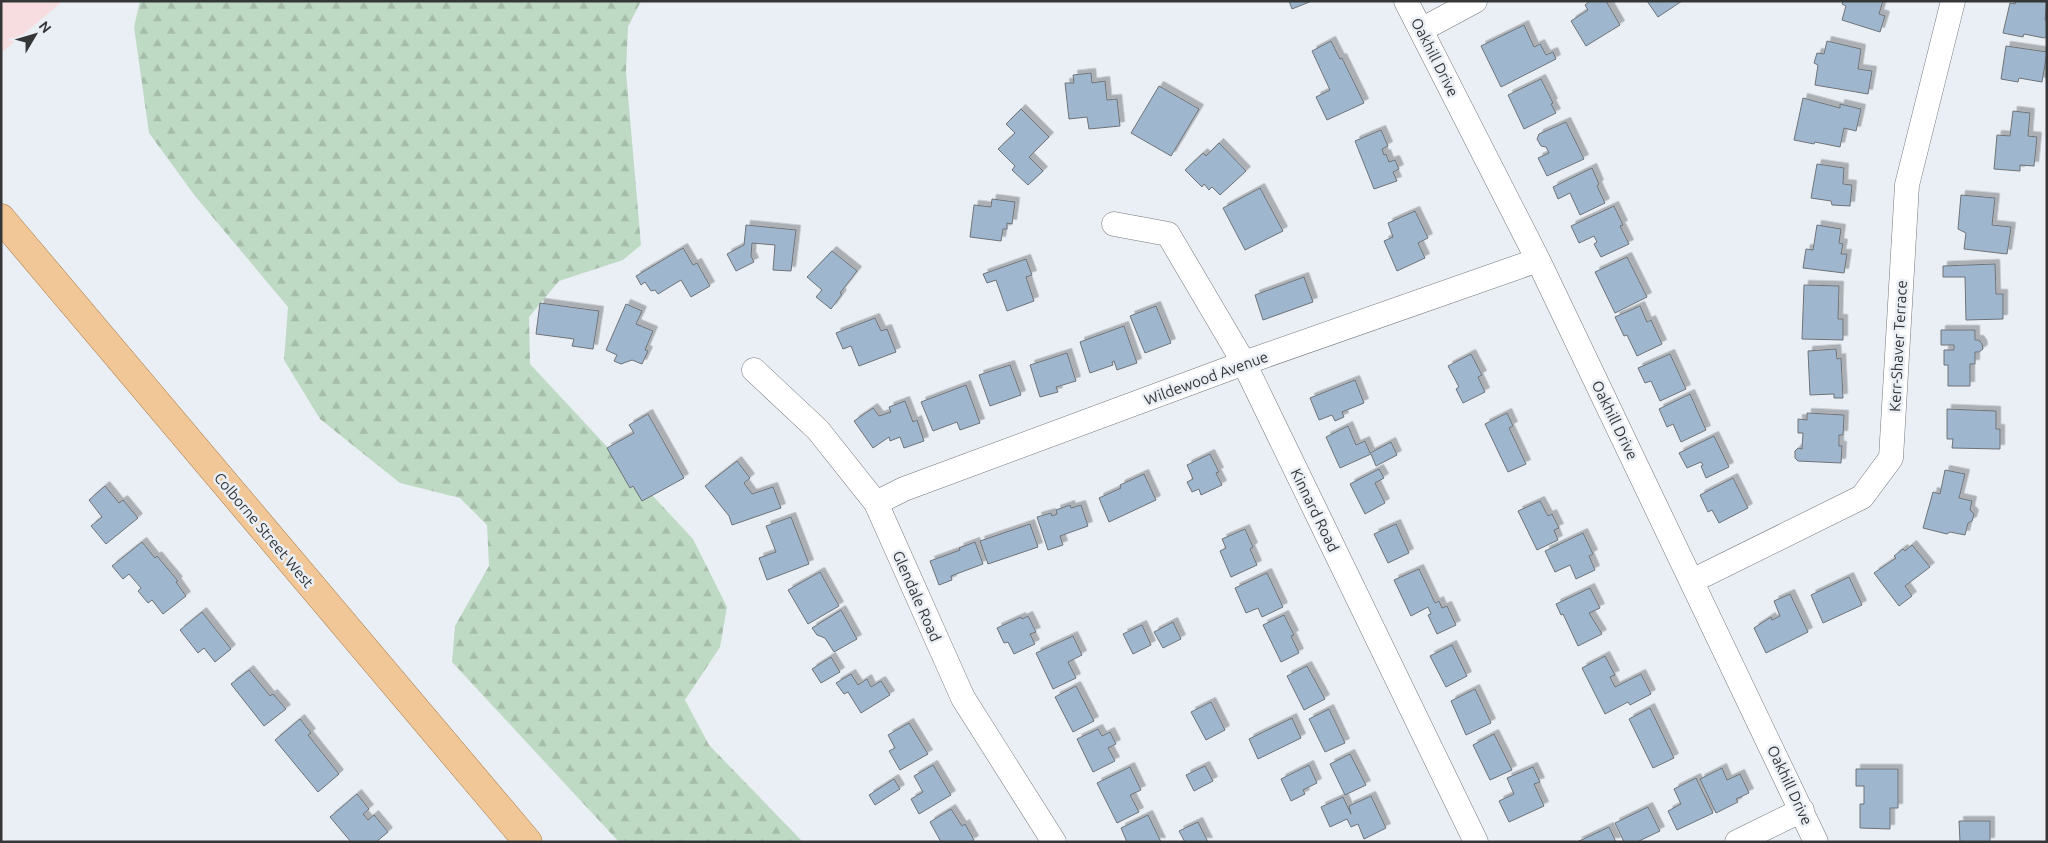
<svg xmlns="http://www.w3.org/2000/svg" width="2048" height="843" viewBox="0 0 2048 843" font-family="Ubuntu,sans-serif">
<defs>
<pattern id="forest-firs" width="22" height="20" patternUnits="userSpaceOnUse" patternTransform="scale(1.25)"><rect width="22" height="20" fill="#bfdac4"/><path d="M5 1l3.5 6h-7zM16 11l3.5 6h-7z" fill="#a5bca9"/></pattern>
<filter id="shadow"><feDropShadow dx="4.5" dy="-4.5" stdDeviation="0" flood-color="#0004"/></filter>
</defs>
<rect width="100%" height="100%" fill="#eaeff5"/>
<path fill="#f8dde0" d="M1,1H63L1,53Z"/>
<path fill="url(#forest-firs)" d="M140,1H641L628,27L626,72L641,245L623,260L559,281L529,317L530,364L693,539L727,607L720,647L685,700L709,745L803,842H619L452,662L455,626L489,566L487,525L460,498L400,483L320,419L284,360L288,307L195,196L149,133L134,27Z"/>
<path fill="#9eb7cf" stroke="#6f7378" filter="url(#shadow)" d="M1289,1H1312L1292,9Z
M1590,1H1606L1620,25L1586,46L1571,21L1588,10L1585,5Z
M1647,1H1682L1658,17Z
M1843,1H1883L1879,14L1885,16L1880,32L1842,20L1846,6L1842,4Z
M2016,1H2047L2045,20L2047,21V36L2044,38L2024,34L2023,37L2003,33L2010,3L2015,4Z
M1524,25L1534,47L1540,44L1546,55L1553,52L1556,59L1501,87L1481,46Z
M1331,41L1340,59L1342,58L1364,103L1327,120L1316,97L1330,90L1312,51Z
M1827,41L1861,49L1858,69L1872,71L1868,94L1815,85L1818,65L1814,63L1817,53L1824,54Z
M2006,46L2047,52L2042,82L2019,78L2018,82L2001,79Z
M1091,73L1092,83L1105,81L1107,100L1117,99L1120,126L1089,129L1087,117L1069,119L1065,83H1074L1073,75Z
M1541,79L1553,103L1551,104L1556,113L1524,129L1508,95Z
M1159,86L1199,109L1171,156L1131,133Z
M1803,98L1840,108V104L1861,109L1856,131L1844,128L1840,147L1815,142L1814,144L1794,140Z
M1021,109L1049,137L1029,157L1043,171L1028,185L1012,170L1015,166L998,149L1015,133L1006,124Z
M2013,111L2030,113L2028,136L2037,137L2034,166L2020,165V171L1994,169L1997,135L2010,136Z
M1566,122L1584,159L1547,176L1538,158L1549,153L1546,147L1541,146L1537,139L1539,134Z
M1381,130L1388,146L1382,149L1384,155L1386,154L1389,162L1395,160L1399,169L1393,172L1397,181L1374,189L1355,141Z
M1219,143L1246,171L1220,195L1212,187L1209,190L1204,184L1202,187L1185,170L1203,153L1206,156Z
M1817,164L1844,168L1843,184L1852,185L1850,206L1832,205L1831,201L1811,198Z
M1592,168L1599,184L1597,186L1605,203L1580,215L1570,193L1558,199L1553,187Z
M1260,188L1283,231L1245,250L1223,208Z
M1961,195L1995,198L1992,225L2011,227L2007,254L1964,249L1966,233L1958,229Z
M992,199L1015,202L1012,224L1007,223V229H1003L1001,241L970,237L974,205L991,207Z
M1614,206L1623,225L1620,226L1629,244L1601,257L1594,244L1597,242L1594,236L1579,243L1571,226Z
M1415,211L1428,238L1418,243L1425,258L1397,271L1384,241L1393,237L1388,223Z
M746,225L796,230L791,271L773,270L775,245L752,243L751,256L754,262L736,271L727,254L744,245Z
M1817,225L1841,229L1839,243L1843,244L1841,254H1847L1844,273L1803,268L1806,249L1813,250Z
M683,248L693,265L697,263L710,286L691,297L681,280L658,294L655,290L651,291L645,282L641,285L636,276Z
M832,251L857,271L840,293L842,294L831,309L816,297L822,290L807,277Z
M1627,257L1647,297L1615,313L1595,272Z
M1026,259L1032,275L1026,277L1034,301L1007,311L996,280L987,283L983,274Z
M1995,264L1996,294H2003V319L1966,320L1965,277H1943V266Z
M1304,277L1313,302L1263,320L1255,295Z
M1804,285L1839,286L1838,319H1843V340L1802,339Z
M540,303L599,311L593,349L572,346L574,339L536,334Z
M626,304L642,311L636,324L653,331L645,350L648,351L642,364L632,360L621,364L614,361L617,355L606,350Z
M1156,306L1171,343L1145,353L1130,316Z
M1640,306L1647,322L1651,320L1662,344L1637,356L1627,335L1624,336L1615,317Z
M875,318L881,331L887,329L896,352L859,366L851,346L843,349L836,333Z
M1124,326L1137,363L1117,370L1114,361L1112,362L1113,365L1090,373L1080,342Z
M1941,330H1975V340H1979L1982,344L1983,349L1979,352H1975V364H1970V386H1948V365H1944V350H1954V345H1941Z
M1836,349L1837,359L1841,358L1843,398H1834V394L1810,395L1808,351Z
M1067,353L1076,381L1056,387L1058,392L1040,397L1030,365Z
M1471,354L1482,375L1478,377L1485,392L1463,403L1456,389L1459,387L1448,366Z
M1670,354L1686,389L1660,401L1651,381L1645,383L1638,368Z
M1010,365L1021,395L990,406L979,375Z
M1355,380L1364,403L1342,412L1344,417L1335,421L1332,415L1319,420L1310,398Z
M966,385L980,423L960,430L957,422L933,431L921,402Z
M1690,394L1706,430L1681,442L1673,424L1667,427L1659,409Z
M905,401L913,422L917,420L924,441L904,448L900,437L890,441L889,437L873,448L854,421L873,408L879,416L891,412L889,407Z
M1947,409L1996,411V429H2000V449L1952,448L1953,439H1947Z
M1507,413L1513,426L1509,428L1526,464L1508,472L1485,424Z
M1807,413L1844,415L1843,435H1839V446H1842L1841,463L1798,461L1795,458V451L1798,448L1802,449L1803,433H1798V419L1807,420Z
M648,414L684,478L642,501L633,486L630,488L607,448L634,433L629,425Z
M1348,426L1356,445L1365,441L1370,453L1391,442L1397,455L1376,466L1371,454L1340,468L1326,437Z
M1714,436L1729,467L1706,478L1701,466L1703,465L1701,462L1687,468L1679,453Z
M1210,454L1219,472L1216,473L1222,485L1201,495L1199,489L1192,492L1187,482L1193,479L1187,465Z
M737,461L750,478L744,483L752,494L773,487L781,508L732,525L729,516L705,486Z
M1379,469L1384,478L1375,483L1385,503L1365,514L1350,484Z
M1945,470L1965,474L1959,498L1972,501L1970,510L1974,514L1972,521L1968,523L1965,535L1950,532L1947,534L1923,528L1933,492L1940,494Z
M1144,474L1156,500L1109,522L1099,498L1121,488L1120,485Z
M1733,478L1748,508L1719,523L1712,510L1708,512L1700,495Z
M105,486L119,503L123,500L138,518L106,544L91,526L102,517L89,500Z
M1540,501L1548,516L1552,514L1559,528L1554,530L1558,540L1537,550L1518,511Z
M1070,505L1071,508L1081,505L1088,526L1060,536L1063,545L1048,550L1037,517L1051,513L1052,516L1057,514L1056,510Z
M791,517L809,564L767,580L759,558L776,552L766,526Z
M1030,524L1038,547L988,564L980,541Z
M1396,524L1409,553L1388,563L1374,534Z
M1245,529L1253,547L1250,549L1257,565L1231,577L1220,551L1226,548L1222,539Z
M1583,533L1593,554L1589,556L1595,570L1576,579L1570,565L1555,572L1545,551Z
M142,542L155,558L157,556L178,581L176,582L186,596L163,614L152,600L148,603L138,591L141,588L129,574L123,579L112,566Z
M975,542L983,564L951,576L952,580L939,585L930,561L960,550L959,548Z
M1912,545L1930,567L1905,586L1912,596L1899,606L1874,573L1896,558L1894,556L1903,549L1905,551Z
M1419,569L1435,603L1439,601L1442,608L1447,606L1456,625L1437,634L1428,615L1431,614L1428,607L1411,616L1394,580Z
M820,572L839,606L808,624L788,590Z
M1267,573L1283,607L1262,617L1258,608L1246,613L1235,588Z
M1849,577L1862,605L1823,623L1811,595Z
M1590,588L1600,608L1589,613L1602,634L1578,646L1563,614L1561,615L1556,604Z
M1790,594L1808,632L1766,653L1754,628L1771,617L1772,620L1780,616L1774,601Z
M841,610L857,639L834,652L825,638L817,635L812,628Z
M202,612L231,649L215,662L204,648L198,653L180,630Z
M1284,615L1294,635L1291,636L1299,653L1281,662L1263,625Z
M1028,616L1036,632L1030,634L1035,644L1014,654L1008,642L1004,643L997,628L1021,617L1022,619Z
M1173,622L1181,639L1163,648L1154,632Z
M1142,625L1151,645L1133,654L1123,634Z
M1073,636L1082,655L1068,662L1076,678L1053,689L1036,653Z
M1452,645L1467,676L1446,687L1430,656Z
M1605,656L1615,675L1610,677L1615,687L1641,674L1651,694L1630,705L1628,702L1605,714L1582,668Z
M831,657L840,672L821,683L812,669Z
M1307,666L1325,699L1304,710L1287,676Z
M249,670L270,696L273,694L286,709L264,726L231,684Z
M851,674L858,685L867,679L871,687L881,681L890,695L861,713L848,692L844,694L836,683Z
M1076,686L1094,721L1073,732L1055,697Z
M1475,689L1491,723L1466,735L1451,701Z
M1211,702L1225,730L1206,740L1191,712Z
M1650,708L1674,758L1653,768L1629,719Z
M1329,709L1345,743L1325,752L1309,719Z
M1292,718L1301,738L1258,759L1249,739Z
M300,719L311,733L308,735L339,774L318,792L275,740Z
M909,723L928,754L900,770L889,751L895,748L888,735Z
M1098,729L1102,736L1110,732L1116,744L1108,748L1115,761L1093,772L1077,739Z
M1494,734L1512,770L1490,780L1473,745Z
M1350,754L1366,785L1345,795L1330,764Z
M933,765L951,795L919,814L911,799L923,792L914,776Z
M1309,765L1317,783L1303,790L1305,794L1291,801L1281,779Z
M1205,766L1213,781L1194,791L1186,775Z
M1130,767L1141,790L1130,795L1139,812L1117,823L1097,783Z
M1533,767L1540,782L1534,784L1544,806L1509,822L1499,801L1514,794L1507,778Z
M1722,768L1727,780L1740,774L1749,793L1736,799L1738,802L1716,813L1700,779Z
M1856,769H1898V808H1890V829L1860,828V804H1864V786H1856Z
M1696,778L1713,813L1677,830L1668,811L1681,804L1674,789Z
M894,779L900,789L875,805L869,795Z
M357,794L369,809L363,814L368,820L374,815L388,832L376,842H351L330,817Z
M1371,796L1386,828L1364,839L1358,824L1351,827L1347,819L1330,827L1321,807L1343,797L1351,814L1349,806Z
M1648,807L1660,831L1637,842H1624L1615,823Z
M951,809L962,826L965,824L974,840L971,842H941L930,822Z
M1148,815L1161,842H1127L1121,828Z
M1959,821H1990V842H1960Z
M1198,822L1208,842H1185L1179,831Z
M1609,827L1616,842H1577Z"/>
<g fill="none" stroke-linecap="round" stroke-linejoin="round">
<defs>
<path id="minor" d="M1406,1L1538,260L1816,842
M1421,30L1475,1
M1114,224L1168,234L1244,363L1476,842
M754,370L818,430L876,503L963,698L1054,842
M876,503L904,489L1244,363L1538,260
M1692,581L1862,497L1891,458L1907,185L1953,1
M1737,842L1802,810"/>
<path id="major" d="M1,218L528,842"/>
</defs>
<use href="#minor" stroke="#74787d" stroke-width="25"/>
<use href="#major" stroke="#aa7c48" stroke-width="29"/>
<use href="#minor" stroke="#fff" stroke-width="24"/>
<use href="#major" stroke="#f2c797" stroke-width="28"/>
</g>
<g text-anchor="middle" dominant-baseline="central" stroke-width="5" stroke-linejoin="round" paint-order="stroke">
<g font-size="15" fill="#343638" stroke="#eaeff5">
<text transform="translate(1435 57) rotate(63)">Oakhill Drive</text>
<text transform="translate(1898 346) rotate(-87)">Kerr-Shaver Terrace</text>
<text transform="translate(1206 378) rotate(-20)">Wildewood Avenue</text>
<text transform="translate(1615 420) rotate(64)">Oakhill Drive</text>
<text transform="translate(1315 510) rotate(64)">Kinnard Road</text>
<text transform="translate(264 530) rotate(50)">Colborne Street West</text>
<text transform="translate(917 596) rotate(66)">Glendale Road</text>
<text transform="translate(1790 785) rotate(65)">Oakhill Drive</text>
</g>
</g>
<rect width="2048" height="843" fill="none" stroke="#343638" stroke-width="5"/>
<g transform="translate(35 35) rotate(52)" stroke="#eaeff5" stroke-width="4" paint-order="stroke">
<path d="M0-4L9 19L0 12L-9 19Z" fill="#343638"/>
<text y="-8" font-size="14" font-weight="bold" text-anchor="middle" fill="#343638">N</text>
</g>
</svg>
